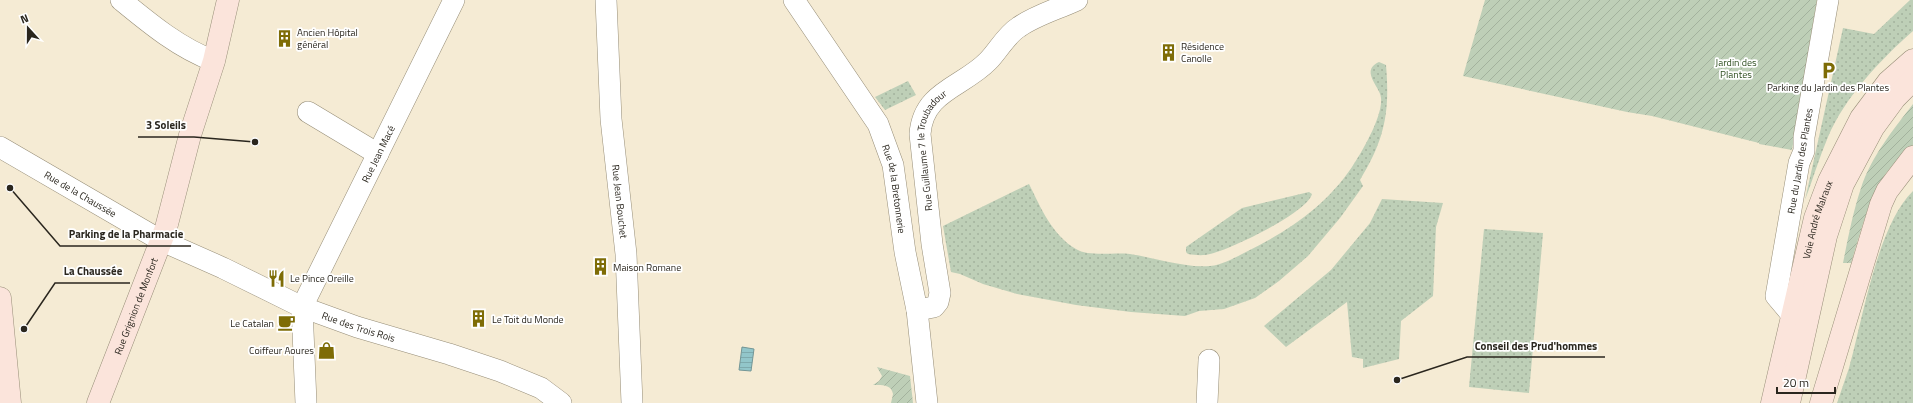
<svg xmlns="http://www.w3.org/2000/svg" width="1913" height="403" viewBox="0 0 1913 403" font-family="'Titillium Web',sans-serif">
<defs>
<pattern id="grass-dots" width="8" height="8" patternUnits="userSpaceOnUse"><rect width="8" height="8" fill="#becfb7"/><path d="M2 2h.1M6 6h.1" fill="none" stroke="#a3b29d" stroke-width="1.8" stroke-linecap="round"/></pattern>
<pattern id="garden-furrows" width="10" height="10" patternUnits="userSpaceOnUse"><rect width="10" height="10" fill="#becfb7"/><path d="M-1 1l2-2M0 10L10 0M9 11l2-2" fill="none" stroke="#a3b29d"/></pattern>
<pattern id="water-rules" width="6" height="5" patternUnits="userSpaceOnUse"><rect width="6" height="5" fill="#92c6ca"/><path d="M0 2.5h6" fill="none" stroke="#7eaaad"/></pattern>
</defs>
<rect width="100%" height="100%" fill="#f5ebd4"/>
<path fill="url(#grass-dots)" d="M1910,0H1913V31C1880,60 1845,97 1828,137C1819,158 1813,179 1805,200L1843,28L1874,34Z
M1379,62L1386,65C1390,112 1385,139 1360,180L1363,186L1340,218L1308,256L1279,281L1255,298L1224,309L1199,311L1185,316L1131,312L1076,305L1017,294L983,284L960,274L951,272L943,226L1029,184C1041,208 1052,235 1076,249C1088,257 1115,252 1130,254C1156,258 1184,268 1210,266C1222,265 1234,258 1244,253C1287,232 1325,207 1352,167C1362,152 1383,116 1381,98C1381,88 1359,71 1379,62Z
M908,81L916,95L885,110L875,97Z
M1913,191V403H1837C1841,391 1845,380 1849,368C1863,319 1877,226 1913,191Z
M1309,192L1312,194C1307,213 1229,250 1210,254C1203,256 1195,255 1188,254L1186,252V247L1242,208Z
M1382,199L1443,203L1436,227L1433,296L1401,321L1399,359L1363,368V359L1352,357L1347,302L1286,347L1264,326L1331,270L1370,223Z
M1484,229L1543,233L1529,393L1469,387Z"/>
<path fill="url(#garden-furrows)" d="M1485,0H1817L1792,150L1759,144V143L1652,116L1627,112L1463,76Z
M1913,104V145C1904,153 1895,162 1887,172C1869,196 1860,235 1851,263H1843C1848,238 1853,212 1861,188C1871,157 1893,130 1913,104Z
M877,367L910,376L913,403H891L893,394C891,384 882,385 873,385L879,381L882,376Z"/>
<path fill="url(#water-rules)" stroke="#739696" d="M742,347L754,349L751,371L739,370Z"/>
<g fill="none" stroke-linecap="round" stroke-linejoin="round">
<defs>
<g id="street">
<path d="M121,0C149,23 179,48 214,61"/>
<path id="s1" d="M606,0L611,119L626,254L632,403"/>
<path id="s2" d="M794,0L878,124L893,165L905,252L917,310L927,403"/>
<path d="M308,112L378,154"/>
<path id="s3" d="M0,147L160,240L223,268L302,307L357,327L449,354L500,371L541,388L561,403"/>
<path id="s4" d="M917,310L934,307L938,302L940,293L932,244L920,134C923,91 963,87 988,61C998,51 1006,35 1019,27C1036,15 1058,9 1077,0"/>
<path d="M1792,315L1776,296L1799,163L1804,151V137L1828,0"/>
<path id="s5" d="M306,403L302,307L454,0"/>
<path d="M1207,403L1209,360"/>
</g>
<g id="secondary">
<path d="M0,298L10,403"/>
<path id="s6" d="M98,403L166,228L190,135L214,61L228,0"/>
<path id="s7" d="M1772,403L1815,218L1829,181L1861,118L1888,82L1913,60"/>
<path d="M1789,403L1826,236L1843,184L1873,128L1895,98L1913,80"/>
<path d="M1821,403L1881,204L1887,191L1913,157"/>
</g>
</defs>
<use href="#street" stroke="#968d77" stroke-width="22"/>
<use href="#secondary" stroke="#968d77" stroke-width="23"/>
<use href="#street" stroke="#fff" stroke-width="21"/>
<use href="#secondary" stroke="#fbe4db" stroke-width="22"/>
</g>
<defs>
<symbol id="building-bare" viewBox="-9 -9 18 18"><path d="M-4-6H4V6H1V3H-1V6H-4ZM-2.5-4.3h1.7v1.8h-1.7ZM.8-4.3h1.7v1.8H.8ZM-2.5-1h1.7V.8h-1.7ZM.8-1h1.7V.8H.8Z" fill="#7e6c06" stroke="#fff" stroke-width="2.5" paint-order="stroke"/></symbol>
<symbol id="parking-bare" viewBox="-9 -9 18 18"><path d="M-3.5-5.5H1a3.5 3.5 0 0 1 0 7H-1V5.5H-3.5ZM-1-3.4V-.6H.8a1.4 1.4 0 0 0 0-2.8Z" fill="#7e6c06" stroke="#fff" stroke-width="2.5" paint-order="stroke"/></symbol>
<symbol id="restaurant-bare" viewBox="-9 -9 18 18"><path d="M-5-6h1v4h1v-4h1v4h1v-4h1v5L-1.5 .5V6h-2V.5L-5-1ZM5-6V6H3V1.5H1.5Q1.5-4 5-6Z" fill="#7e6c06" stroke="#fff" stroke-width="2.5" paint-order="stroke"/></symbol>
<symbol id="cafe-bare" viewBox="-9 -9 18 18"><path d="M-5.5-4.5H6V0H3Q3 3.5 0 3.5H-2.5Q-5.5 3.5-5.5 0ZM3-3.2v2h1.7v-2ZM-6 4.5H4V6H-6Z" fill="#7e6c06" stroke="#fff" stroke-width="2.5" paint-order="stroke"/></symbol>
<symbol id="shop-bare" viewBox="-9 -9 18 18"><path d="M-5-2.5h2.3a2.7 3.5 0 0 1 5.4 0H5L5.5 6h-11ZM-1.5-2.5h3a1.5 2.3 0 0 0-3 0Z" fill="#7e6c06" stroke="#fff" stroke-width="2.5" paint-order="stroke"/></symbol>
</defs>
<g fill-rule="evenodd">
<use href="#building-bare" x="272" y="26" width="25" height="25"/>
<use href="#building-bare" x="1156" y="40" width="25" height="25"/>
<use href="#parking-bare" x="1816" y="58" width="25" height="25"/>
<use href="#building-bare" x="588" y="254" width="25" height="25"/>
<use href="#restaurant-bare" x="264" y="266" width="25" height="25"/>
<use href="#building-bare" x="466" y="306" width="25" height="25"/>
<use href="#cafe-bare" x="274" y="310" width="25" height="25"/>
<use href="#shop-bare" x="314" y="338" width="25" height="25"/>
</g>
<g text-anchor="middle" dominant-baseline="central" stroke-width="3.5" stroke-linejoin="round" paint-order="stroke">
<g font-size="10" fill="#2a261e" stroke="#fff" text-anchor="start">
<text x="297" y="32">Ancien Hôpital<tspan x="297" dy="12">général</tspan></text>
<text x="1181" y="46">Résidence<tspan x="1181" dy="12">Canolle</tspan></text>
<text x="1828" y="87" text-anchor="middle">Parking du Jardin des Plantes</text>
<text x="613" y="267">Maison Romane</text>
<text x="290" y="278">Le Pince Oreille</text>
<text x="492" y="319">Le Toit du Monde</text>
<text x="274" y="323" text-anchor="end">Le Catalan</text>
<text x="314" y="350" text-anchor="end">Coiffeur Aoures</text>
</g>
<g font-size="10" fill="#2d4d1e" stroke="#fff">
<text x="1736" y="62">Jardin des<tspan x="1736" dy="12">Plantes</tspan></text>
</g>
<g font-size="10" fill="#2a261e" stroke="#fff">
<text stroke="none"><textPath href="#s4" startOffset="180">Rue Guillaume 7 le Troubadour</textPath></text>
<text stroke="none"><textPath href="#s5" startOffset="267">Rue Jean Macé</textPath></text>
<text transform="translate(1800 161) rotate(-80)">Rue du Jardin des Plantes</text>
<text stroke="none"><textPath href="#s2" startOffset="217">Rue de la Bretonnerie</textPath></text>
<text stroke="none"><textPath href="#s3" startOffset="93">Rue de la Chaussée</textPath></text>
<text stroke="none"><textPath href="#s1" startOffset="202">Rue Jean Bouchet</textPath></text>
<text stroke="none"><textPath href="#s7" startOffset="189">Voie André Malraux</textPath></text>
<text stroke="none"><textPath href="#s6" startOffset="104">Rue Grignion de Monfort</textPath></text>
<text stroke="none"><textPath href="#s3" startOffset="402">Rue des Trois Rois</textPath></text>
</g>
</g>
<path fill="none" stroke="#2a261e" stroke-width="1.5" d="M255 142L194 137H138M10 188L60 246H191M24 329L55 283H130M1397 380L1467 357H1605"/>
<g fill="#2a261e" stroke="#fff" stroke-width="1.5">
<circle cx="255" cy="142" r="4"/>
<circle cx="10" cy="188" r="4"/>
<circle cx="24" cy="329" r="4"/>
<circle cx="1397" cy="380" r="4"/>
</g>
<g font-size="11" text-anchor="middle" font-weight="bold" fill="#2a261e" stroke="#fff" stroke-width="3.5" stroke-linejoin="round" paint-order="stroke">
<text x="166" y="129">3 Soleils</text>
<text x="126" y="238">Parking de la Pharmacie</text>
<text x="93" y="275">La Chaussée</text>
<text x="1536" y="350">Conseil des Prud'hommes</text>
</g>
<g transform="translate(28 28) rotate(339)" stroke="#ffffff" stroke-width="3" paint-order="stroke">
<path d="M0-3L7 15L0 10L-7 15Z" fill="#2a261e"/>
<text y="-6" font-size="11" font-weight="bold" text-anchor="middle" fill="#2a261e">N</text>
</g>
<path d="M1777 387v6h58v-6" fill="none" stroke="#2a261e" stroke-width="2"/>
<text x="1783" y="387" font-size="12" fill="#2a261e" stroke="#ffffff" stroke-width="3" paint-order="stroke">20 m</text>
</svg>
